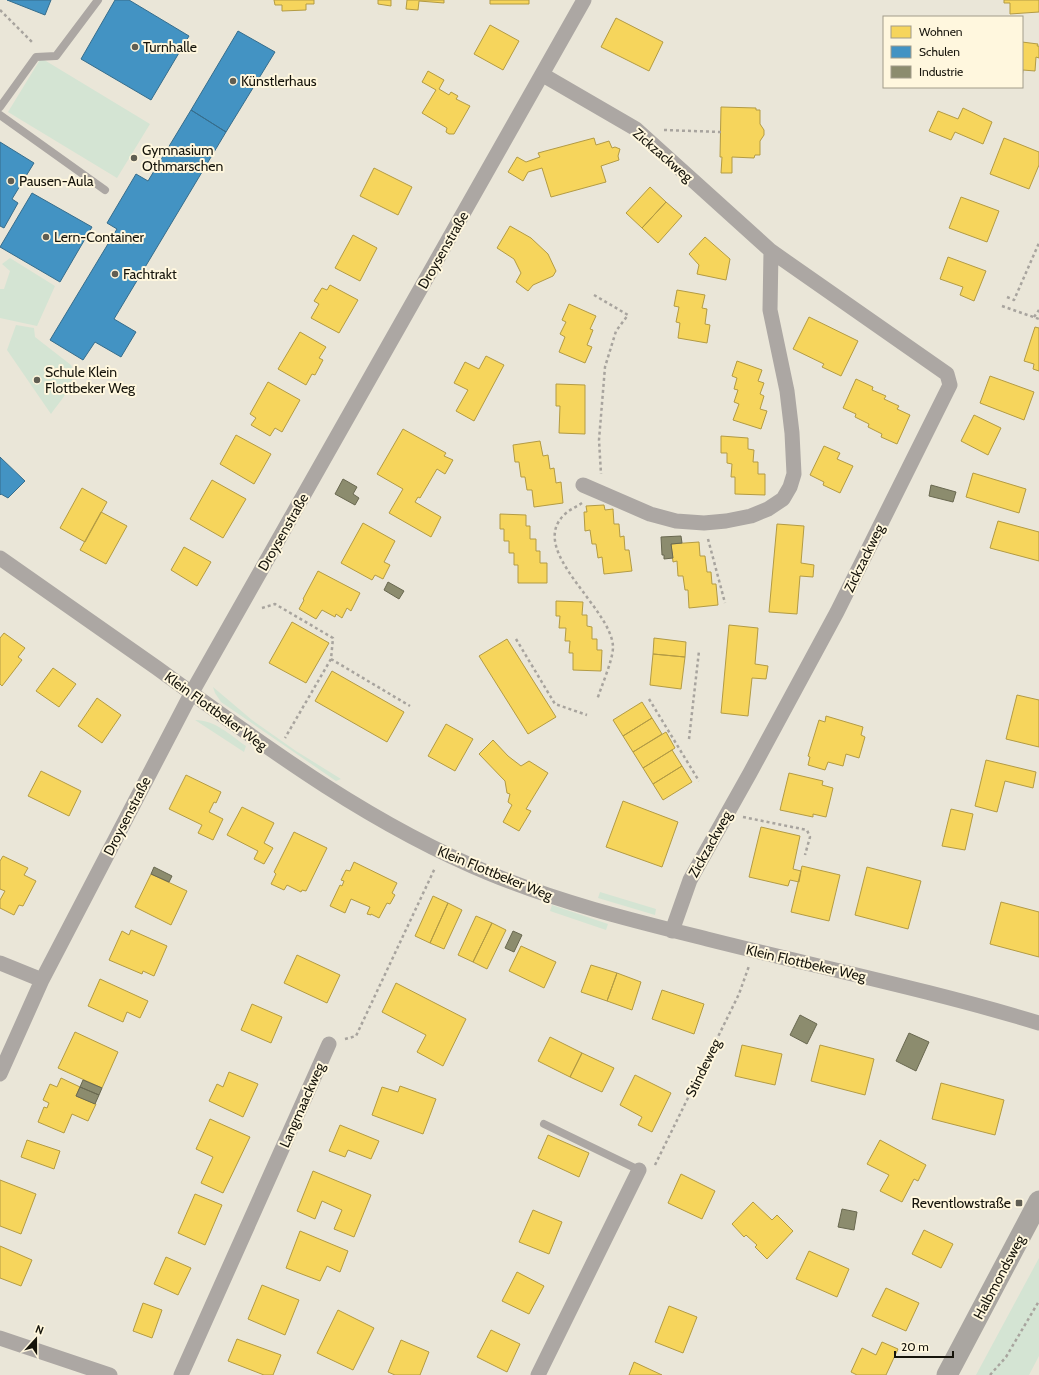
<svg xmlns="http://www.w3.org/2000/svg" width="1039" height="1375" viewBox="0 0 1039 1375" font-family="Cabin,sans-serif">
<rect width="100%" height="100%" fill="#eae6d8"/>
<path fill="#d4e4d3" d="M41,58L150,124L117,178L8,112Z
M10,258L55,286L37,326L0,318V289H4L10,271L2,264Z
M16,325L34,328L35,337L71,365C79,382 60,401 51,414L7,350Z
M213,687L252,720L296,751L341,779L336,781L221,702L215,693Z
M195,720C215,720 230,735 246,746L244,752Z
M600,892L656,909L655,915L598,898Z
M552,905L608,924L606,930L550,911Z
M1039,1258V1356L1029,1375H976Z"/>
<path fill="#f6d55c" stroke="#b39b44" d="M274,0H314V4H306V10L282,11V5H275Z
M378,0H391V6L378,4Z
M407,0H444V3L419,1L418,10L406,9Z
M490,0H529V4H490Z
M1004,0H1039V12L1010,14V3H1004Z
M616,18L663,42L649,71L601,47Z
M490,25L519,41L503,70L474,54Z
M1022,42L1038,44L1037,46H1039V58L1036,57L1035,71L1023,70L1022,78Z
M428,71L444,80L439,89L449,95L451,92L458,96L456,99L470,106L454,134H449L446,132L447,128L422,113L436,90L422,82Z
M721,107L756,108V110H760V124L764,130V135L760,141V155H755L754,158L732,157V173H721L722,157H720Z
M963,108L992,122L983,144L955,132L951,140L929,131L938,111L958,119Z
M594,138L596,145L609,141L612,148L615,147L620,149L618,156L619,160L601,166L606,182L551,197L542,168L528,172L523,181L508,172L517,157L526,162L540,157L538,153Z
M1004,138L1039,152V165L1029,189L990,174Z
M374,168L412,187L398,215L360,196Z
M650,187L666,202L642,228L626,213Z
M961,197L999,211L987,242L949,228Z
M666,202L682,216L658,243L642,228Z
M510,226L531,238L548,254L556,271L553,276L533,285L528,291L516,282L521,273L514,259L497,248Z
M353,235L377,248L360,281L335,268Z
M705,237L730,259L726,280L697,274L699,265L689,254Z
M948,257L986,271L974,301L960,295L963,287L940,279Z
M330,285L358,300L339,333L311,318L319,304L314,301L322,288L327,290Z
M677,290L705,295L702,308L707,309L705,324L710,325L707,343L678,338L680,323L676,322L679,307L674,306Z
M569,304L596,316L590,329L593,330L587,345L592,347L585,363L559,352L565,337L560,334L566,322L562,320Z
M809,317L858,341L841,376L822,367L824,364L793,349Z
M1035,327L1039,328V371L1033,369L1034,364L1024,361Z
M300,332L326,347L319,358L323,360L315,375L312,374L306,385L278,369Z
M486,356L504,365L474,421L456,411L468,390L454,383L465,362L479,369Z
M737,361L762,370L758,381L764,383L760,394L764,396L760,409L767,411L761,429L733,420L739,404L734,402L738,390L734,389L737,378L732,376Z
M990,376L1034,392L1024,420L980,403Z
M856,379L873,387L872,390L886,396L884,399L899,406L897,409L910,415L897,444L881,437L882,434L868,427L869,424L855,417L856,414L843,408Z
M268,382L300,400L282,432L275,428L270,436L251,425L256,418L250,414Z
M556,384L585,385V434L559,433L560,406H556Z
M974,415L1001,428L988,455L961,441Z
M403,429L446,453L444,456L453,460L445,474L437,469L420,498L418,497L415,502L441,517L431,537L389,513L403,489L377,474Z
M236,435L271,454L254,484L220,464Z
M721,436L748,438V449L754,450L753,462H758V474H765V495L735,494V477H731L732,464L727,463V453H721Z
M540,441L543,456L548,455L550,469L554,468L556,483L561,482L563,503L534,507L532,490H527L525,477H521L519,462H515L513,445Z
M824,446L840,453L837,459L853,466L840,493L823,485L824,482L810,475Z
M973,473L1026,489L1019,513L966,497Z
M212,480L246,499L223,538L190,519Z
M82,488L107,502L85,542L60,528Z
M604,505L605,510L613,509L614,524H619L620,537L624,536L625,550H629L632,571L604,574L602,557L598,558L596,544H592L590,530L585,531L584,512H587L586,506Z
M101,512L127,526L106,564L80,550Z
M500,514L526,515V526H530V539H536V551H540V563H547V583H518V565H514V553H509V541H504V529H500Z
M998,521L1039,532V561L990,548Z
M363,523L395,541L384,562L390,565L383,579L375,575L372,580L341,563Z
M777,524L804,526L801,563L814,565L813,577L800,576L797,614L769,612Z
M699,542L700,556H705L707,572H711L712,584H716L718,605L689,608L688,590H685L683,576H678L677,561L673,562L671,544Z
M184,547L211,562L197,586L171,570Z
M318,571L360,593L351,611L347,608L342,618L336,614L335,617L322,610L316,619L299,609L304,600L303,599Z
M556,601L583,602L582,615H587V626L592,627V639H597V650H602L601,671L573,670V653H569L570,641H565L566,628H559L560,616H556Z
M292,622L329,643L306,683L269,663Z
M729,625L758,628L755,664L768,666L766,679L752,678L748,716L721,713Z
M4,633L25,648L18,657L22,660L2,686L0,684V638Z
M654,638L686,642L685,657L653,654Z
M507,639L556,717L528,734L479,656Z
M653,654L685,657L681,689L650,685Z
M53,668L76,684L59,707L36,691Z
M332,671L404,712L387,742L315,701Z
M1017,695L1039,700V747L1006,739Z
M97,698L121,715L102,743L78,726Z
M642,702L652,718L623,736L613,720Z
M826,716L863,727L861,735L865,737L859,758L846,754L843,766L828,762L825,770L808,765L810,757L808,756L819,720L825,722Z
M652,718L662,734L633,752L623,736Z
M446,724L473,739L455,771L428,756Z
M666,732L675,748L643,768L633,752Z
M493,740L508,756L521,766L529,761L548,773L526,809L531,811L519,831L503,822L512,805L508,802L510,794L507,793L505,781L479,754Z
M672,750L682,766L653,784L643,768Z
M986,760L1036,772L1033,788L1005,781L997,812L975,806Z
M682,766L692,782L663,800L653,784Z
M41,771L81,791L69,816L28,796Z
M789,773L823,781L822,785L833,788L826,817L813,814V817L780,810Z
M186,775L221,792L216,803L214,802L209,812L223,819L213,840L198,833L202,825L169,809Z
M623,801L678,822L662,867L606,847Z
M242,807L274,823L264,843L273,848L264,864L254,859L258,851L227,835Z
M951,809L973,814L965,850L942,846Z
M761,827L800,836L793,869L801,871L799,882L790,880L788,886L749,877Z
M294,832L327,848L306,891L302,890L301,892L287,885L284,890L271,884L276,874L274,872Z
M3,856L28,868L24,875L36,881L23,906L19,905L14,915L0,908V900L5,891L0,889V861Z
M354,862L397,883L392,893L395,895L390,904L387,903L379,918L371,914V915L367,914L370,907L351,899L345,913L330,906L340,885L342,886L344,881L341,880L346,870L350,871Z
M802,866L840,875L829,921L791,912Z
M867,867L921,881L908,929L855,915Z
M151,874L187,891L171,925L135,907Z
M433,896L448,903L430,943L415,936Z
M1001,902L1039,912V957L990,944Z
M448,903L462,910L444,949L430,943Z
M476,916L492,923L473,962L458,955Z
M492,923L506,930L487,969L473,962Z
M131,930L167,946L154,976L143,971L142,974L109,960L122,931L129,935Z
M521,946L556,962L544,988L509,971Z
M297,955L340,975L327,1003L284,983Z
M591,965L617,973L607,1001L581,992Z
M617,973L641,982L632,1010L607,1001Z
M100,979L148,1001L140,1018L127,1012L123,1022L88,1006Z
M396,983L466,1019L443,1066L417,1052L426,1035L382,1012Z
M662,990L704,1004L694,1034L652,1019Z
M252,1004L282,1017L271,1043L241,1030Z
M75,1032L118,1052L102,1088L58,1068Z
M550,1037L582,1053L570,1077L538,1061Z
M742,1045L782,1054L775,1085L735,1076Z
M820,1045L874,1059L865,1095L811,1081Z
M582,1053L614,1068L602,1092L570,1077Z
M229,1072L258,1084L243,1117L209,1101L217,1084L223,1087Z
M635,1075L671,1093L652,1132L638,1125L642,1117L620,1105Z
M61,1078L80,1087L76,1096L96,1104L88,1121L72,1114L64,1133L38,1122L44,1107L47,1108L49,1103L43,1100L50,1084L57,1087Z
M941,1083L1004,1100L995,1135L932,1119Z
M400,1086L436,1099L423,1134L372,1115L382,1087L398,1092Z
M210,1119L250,1137L223,1193L201,1183L213,1157L196,1149Z
M340,1125L379,1141L371,1159L348,1150L345,1157L329,1151Z
M548,1135L589,1153L579,1177L538,1158Z
M27,1140L60,1151L54,1169L21,1157Z
M880,1140L926,1165L918,1181L914,1179L902,1202L880,1191L889,1175L867,1164Z
M313,1171L371,1195L354,1237L334,1229L342,1210L322,1201L315,1219L297,1211Z
M681,1174L715,1191L702,1219L668,1203Z
M0,1180L36,1194L21,1234L0,1226Z
M195,1194L222,1205L205,1245L178,1233Z
M753,1202L772,1220L777,1215L793,1231L767,1259L755,1247L757,1245L746,1235L744,1237L732,1224Z
M533,1210L562,1222L549,1254L519,1242Z
M924,1230L953,1244L941,1268L912,1254Z
M300,1231L348,1251L340,1272L327,1266L320,1281L286,1268Z
M0,1246L32,1260L21,1286L0,1278Z
M809,1251L849,1269L837,1297L796,1279Z
M166,1257L191,1268L178,1295L154,1284Z
M517,1272L544,1286L529,1314L502,1301Z
M262,1285L299,1300L285,1335L248,1319Z
M886,1288L919,1303L906,1331L872,1316Z
M143,1303L162,1310L152,1338L133,1331Z
M669,1306L697,1317L683,1353L655,1342Z
M338,1310L374,1328L353,1370L317,1353Z
M491,1330L520,1344L507,1372L477,1357Z
M237,1339L281,1355L273,1375H264L228,1361Z
M401,1340L429,1352L420,1375H395L388,1372Z
M882,1342L898,1349L886,1375H857L851,1372L862,1348L876,1355Z
M634,1362L662,1375H629Z"/>
<path fill="#4393c3" stroke="#366d8c" d="M7,0H51L45,15Z
M115,0H129L189,36L151,100L81,59Z
M238,31L275,52L226,132L191,110Z
M191,110L226,132L114,319L136,332L121,357L95,342L83,360L50,340L117,229L107,223L136,174L148,181Z
M0,142L34,163L12,199L18,203L4,228L0,226Z
M32,193L92,227L60,282L0,247Z
M0,457L25,481L8,498L1,494L0,495Z"/>
<path fill="#8c8c6e" stroke="#696850" d="M343,479L357,487L353,494L359,498L355,505L335,494Z
M931,485L956,492L953,502L929,496Z
M681,536L682,543L671,544L673,558L664,559V555H662L661,537Z
M388,582L404,591L399,599L384,590Z
M154,867L172,876L169,882L151,874Z
M513,931L522,935L514,952L505,948Z
M800,1015L817,1024L807,1044L790,1035Z
M909,1033L929,1042L916,1071L896,1061Z
M83,1080L102,1088L99,1095L80,1087Z
M80,1087L99,1095L95,1104L76,1096Z
M842,1209L857,1212L854,1230L838,1227Z"/>
<g fill="none" stroke-linecap="round" stroke-linejoin="round">
<path stroke="#a8a49e" stroke-width="2.5" stroke-dasharray="3 3" stroke-linecap="butt" d="M0,10L33,43
M664,130L721,132
M594,295L628,315L616,331L605,367L599,440L601,474
M1007,297L1014,300L1039,243
M1002,306L1039,319
M1034,317L1039,310
M582,503C576,507 569,510 564,515C527,551 612,608 613,647C613,660 601,687 597,700
M708,539L725,603
M262,608L275,604L333,638L331,659L285,738
M516,639L555,704L587,715
M331,659L410,706
M649,699L699,781
M689,739L699,651
M743,817L807,830L810,837L805,855
M345,1039L356,1036L435,868
M655,1165L739,994L749,966
M990,1375L1006,1357L1039,1301"/>
<path stroke="#aca7a3" stroke-width="8" d="M0,107L36,57L56,56L98,0
M0,115L105,190
M544,1124L639,1170"/>
<path stroke="#aca7a3" stroke-width="15" d="M543,75L636,129L771,251L947,374L950,385L837,612L750,773L690,880L672,931
M583,485L650,514L676,521L704,523L726,521L751,516L768,509L783,499L790,487L794,474L792,433L787,391L770,310L771,251
M0,558C52,595 105,631 157,668C263,745 369,824 491,874C561,903 635,921 707,939C818,967 930,990 1039,1023
M0,963L42,980
M0,1074L42,980L191,694L584,0
M0,1338L110,1375
M181,1375L329,1044
M538,1375L639,1170"/>
<path stroke="#aaa6a1" stroke-width="21" d="M947,1375L1039,1201"/>
</g>
<g fill="#605e53" stroke="#fff7de" stroke-width="1.5">
<circle cx="135" cy="47" r="4"/>
<circle cx="233" cy="81" r="4"/>
<circle cx="134" cy="158" r="4"/>
<circle cx="11" cy="181" r="4"/>
<circle cx="46" cy="237" r="4"/>
<circle cx="115" cy="274" r="4"/>
<circle cx="37" cy="380" r="4"/>
<rect x="1015" y="1199" width="8" height="8" rx="2"/>
</g>
<g text-anchor="middle" dominant-baseline="central" stroke-width="4" stroke-linejoin="round" paint-order="stroke">
<g font-size="14" fill="#16140b" stroke="#fff7de" text-anchor="start">
<text x="143" y="47">Turnhalle</text>
<text x="241" y="81">Künstlerhaus</text>
<text x="142" y="150">Gymnasium<tspan x="142" dy="16">Othmarschen</tspan></text>
<text x="19" y="181">Pausen-Aula</text>
<text x="54" y="237">Lern-Container</text>
<text x="123" y="274">Fachtrakt</text>
<text x="45" y="372">Schule Klein<tspan x="45" dy="16">Flottbeker Weg</tspan></text>
<text x="1011" y="1203" text-anchor="end">Reventlowstraße</text>
</g>
<g font-size="14" fill="#16140b" stroke="#fff7de">
<text transform="translate(663 155) rotate(41)">Zickzackweg</text>
<text transform="translate(443 250) rotate(-60)">Droysenstraße</text>
<text transform="translate(283 532) rotate(-60)">Droysenstraße</text>
<text transform="translate(864 558) rotate(-64)">Zickzackweg</text>
<text transform="translate(216 711) rotate(36)">Klein Flottbeker Weg</text>
<text transform="translate(127 816) rotate(-63)">Droysenstraße</text>
<text transform="translate(710 844) rotate(-61)">Zickzackweg</text>
<text transform="translate(495 873) rotate(22)">Klein Flottbeker Weg</text>
<text transform="translate(806 963) rotate(13)">Klein Flottbeker Weg</text>
<text transform="translate(703 1068) rotate(-64)">Stindeweg</text>
<text transform="translate(302 1105) rotate(-66)">Langmaackweg</text>
<text transform="translate(999 1277) rotate(-62)">Halbmondsweg</text>
</g>
</g>
<rect x="883" y="16" width="140" height="72" fill="#fff7de" stroke="#a29c8a"/>
<rect x="891" y="26" width="20" height="12" fill="#f6d55c" stroke="#a29c8a"/>
<text x="919" y="36" font-size="12" fill="#16140b">Wohnen</text>
<rect x="891" y="46" width="20" height="12" fill="#4393c3" stroke="#a29c8a"/>
<text x="919" y="56" font-size="12" fill="#16140b">Schulen</text>
<rect x="891" y="66" width="20" height="12" fill="#8c8c6e" stroke="#a29c8a"/>
<text x="919" y="76" font-size="12" fill="#16140b">Industrie</text>
<g transform="translate(36 1339) rotate(21)" stroke="#fff7de" stroke-width="3" paint-order="stroke">
<path d="M0-3L7 15L0 10L-7 15Z" fill="#16140b"/>
<text y="-6" font-size="11" font-weight="bold" text-anchor="middle" fill="#16140b">N</text>
</g>
<path d="M895 1351v6h58v-6" fill="none" stroke="#16140b" stroke-width="2"/>
<text x="901" y="1351" font-size="12" fill="#16140b" stroke="#fff7de" stroke-width="3" paint-order="stroke">20 m</text>
</svg>
